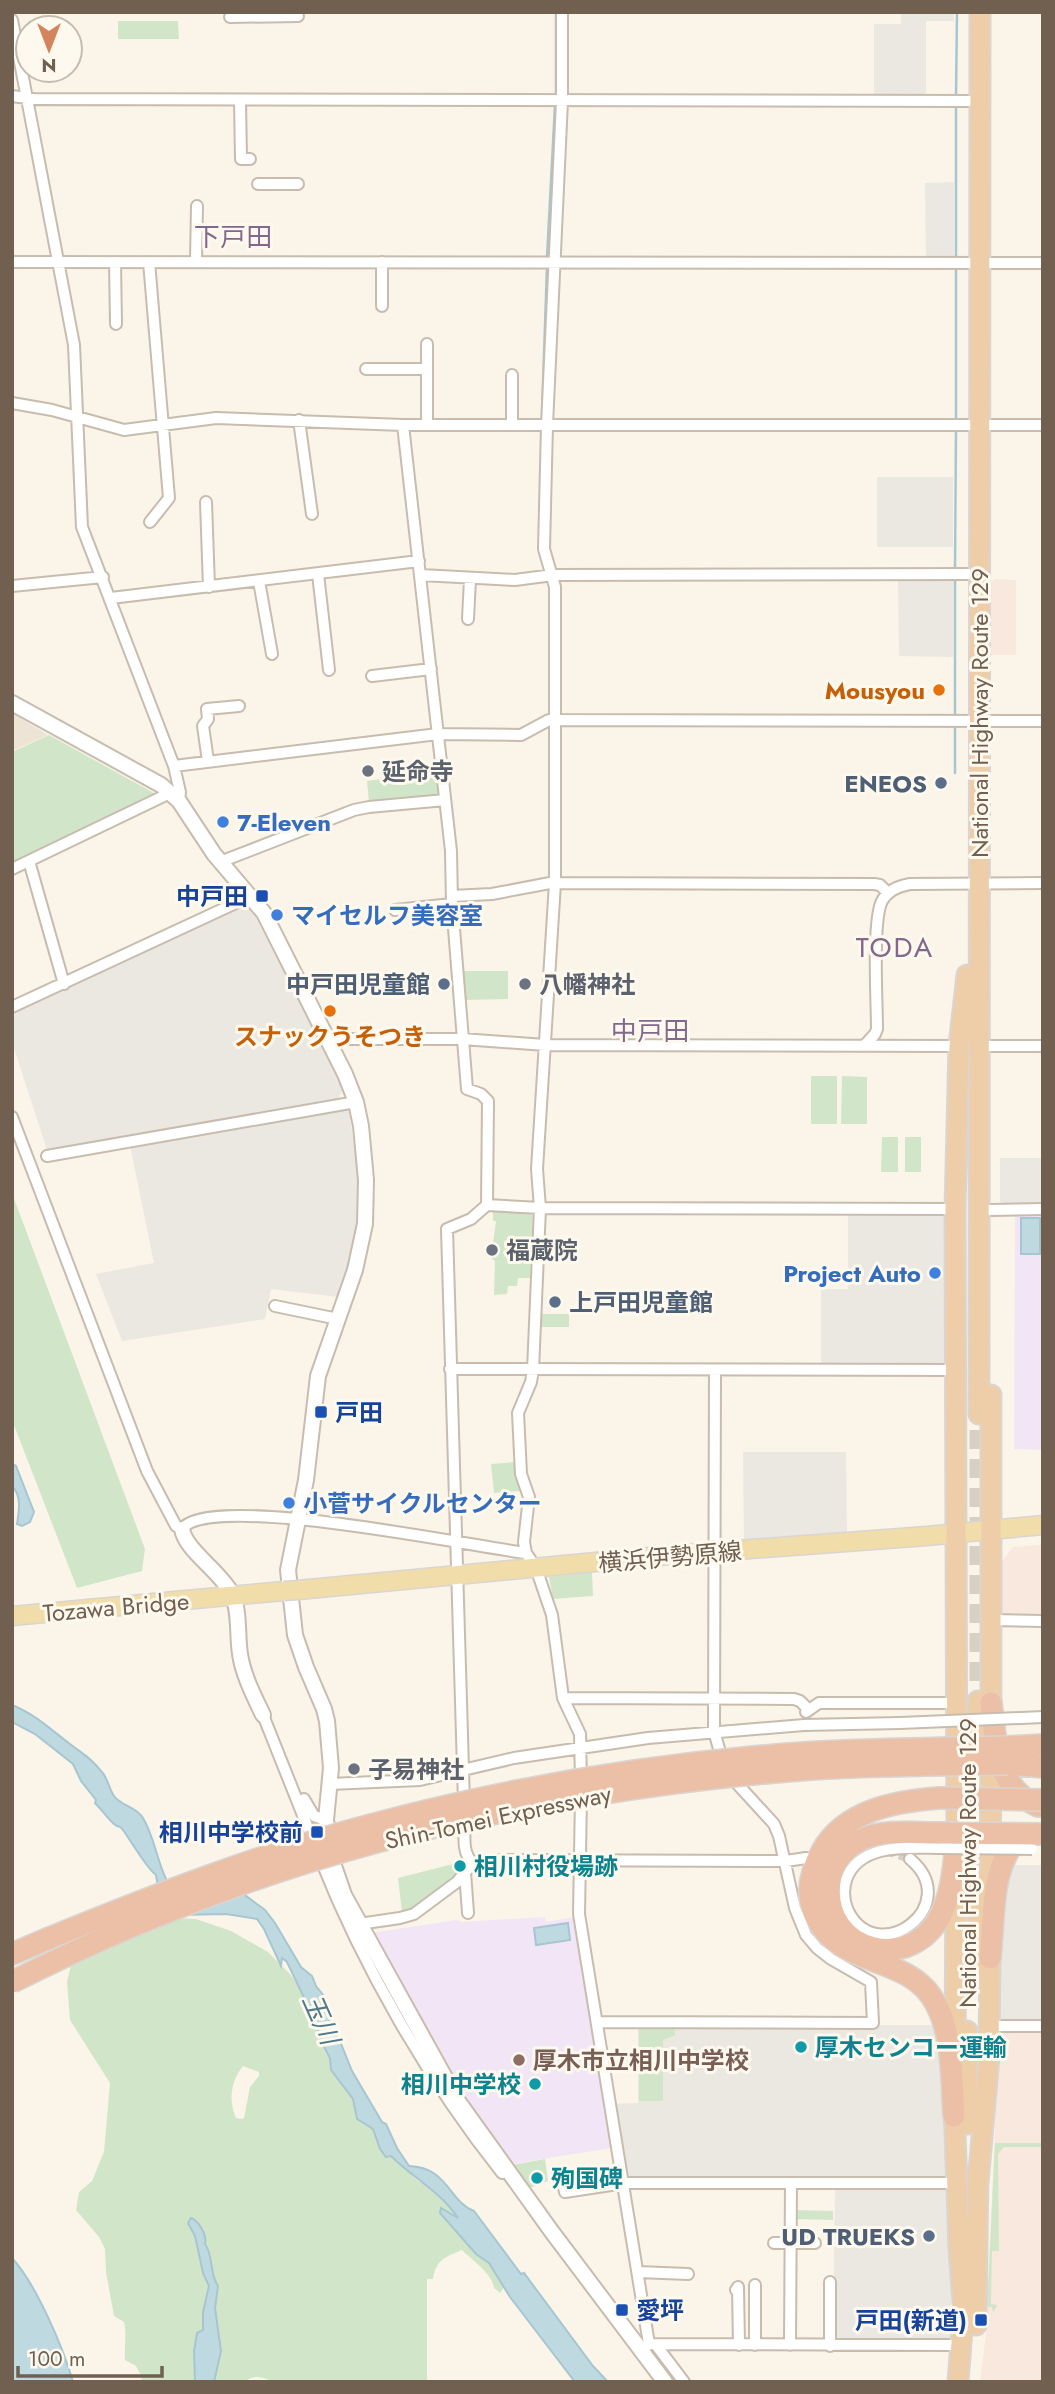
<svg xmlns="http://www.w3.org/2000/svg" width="1055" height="2394" viewBox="0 0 1055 2394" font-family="Jost,'Noto Sans JP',sans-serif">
<rect width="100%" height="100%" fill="#faf5e8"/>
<path fill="#ede4d5" d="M12,713L48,735L12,751Z"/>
<path fill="#f8e8de" d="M995,579L1016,580V655H990L989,584Z
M1043,1545V1616L1000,1617V1564L1013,1547Z
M1043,2031V2382H980L986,2334L999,2033Z"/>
<path fill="#ebe7e1" d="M901,12H954V21H926V99L874,98V24H901Z
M954,182V260H926L925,183Z
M877,477H953V547H877Z
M898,578L953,579V657L899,656Z
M245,904L251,908L344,1087L337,1101L47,1150L12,1042V1011Z
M342,1108L349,1112L360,1184L356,1244L339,1297L271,1289L265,1319L122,1341L96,1274L154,1263L130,1145Z
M1000,1158H1043V1204H1003L1000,1201Z
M848,1213H945L948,1216V1364L945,1368L821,1367V1289H848Z
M743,1452H846L847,1533L744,1541Z
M1008,1865H1043V2021H1004L993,2016Z
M933,2025L939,2043L947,2145V2177L944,2181H632L626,2176L615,2104L638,2103V2026Z
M835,2187H943L947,2190L951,2249V2343L833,2340Z"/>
<path fill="#f2e5f6" d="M1015,1214H1043V1450L1014,1449Z
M545,1917L546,1922L574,1917L611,2148L512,2164L460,2095L371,1933L456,1920L462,1922Z"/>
<path fill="#d1e6c8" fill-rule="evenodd" d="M118,21H178L179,39H118Z
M49,735L154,793L155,798L12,868V752Z
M437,767L440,795L369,802L367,781L388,778L387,773L393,772L394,770Z
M460,971H508V999L463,1000Z
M811,1076H837V1124H811Z
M842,1076L867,1077V1124H841Z
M882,1137H898V1172H881Z
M905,1137H921V1172H905Z
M12,1193L145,1549L142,1571L77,1588L12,1420Z
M493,1208L533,1210L530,1278H518L517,1286H508L507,1294L494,1295L495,1261L491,1258L496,1221H493Z
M539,1314H569V1327H539Z
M515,1462L516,1477L522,1491L494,1493L491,1464Z
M592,1572L593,1596L553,1599L549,1577Z
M453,1864H458L459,1871L457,1877L416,1906L402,1912L398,1878Z
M177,1918L196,1919L231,1931L268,1952L291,1975L314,2012L315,2026L330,2058L331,2070L353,2099L357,2119L373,2129L380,2149L391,2156L418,2181L433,2189L451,2206L460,2219L441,2213L476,2254L489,2263L504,2287L500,2293L494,2288C492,2273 473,2261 462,2250C445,2257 436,2260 433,2279H427V2382H273C264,2377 253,2374 245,2382H214L221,2351L215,2308L218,2290L214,2281L211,2257L205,2244L206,2239L198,2223L190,2226L195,2236L203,2273L209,2286L203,2312V2330L194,2351L195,2382H140L142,2377L136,2366L125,2360C124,2347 127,2335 124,2322L114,2316L106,2272L105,2249L99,2237L76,2210L79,2192L92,2181L104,2152L110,2083L70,2020L67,1982L72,1960ZM243,2066L259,2072V2076L250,2087L244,2118L241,2119L236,2118C228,2100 231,2081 243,2066Z
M639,2027H675V2035L663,2040V2101H639Z
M995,2143H1043V2147H1004L998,2154L999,2251H992L991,2304L997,2305L993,2313L992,2307H987Z
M545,2159L548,2181L530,2188L512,2165Z
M794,2210L833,2211V2220L794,2219Z"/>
<path fill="#bfd9e1" stroke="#a7c6d1" stroke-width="2" d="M1021,1218H1040V1254H1021Z
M13,1464L16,1466L34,1512L30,1522L22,1526L17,1524C19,1511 22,1496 12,1486Z
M12,1705C35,1714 51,1730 70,1744C84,1755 90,1757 102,1772C108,1779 109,1789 114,1796C121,1806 137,1807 143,1818C155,1838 157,1863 168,1883L242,1893L265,1910L275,1923L301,1967L312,1976L316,1986L324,1996C324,2000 332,2032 333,2035L338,2036L352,2071L382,2122L386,2124L397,2148L409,2166C448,2167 449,2202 474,2211L521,2274L524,2273L593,2366L608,2382H575L510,2297L489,2263L476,2254L440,2213L441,2208L458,2218C440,2191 413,2178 391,2156L386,2157L380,2149L373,2129L357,2119L353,2099L331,2070L330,2058L320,2039L314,2012L307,2004L287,1962L282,1958L281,1966L264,1929L257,1919L226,1914L178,1915L158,1887L156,1875C147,1869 131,1841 123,1830C118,1824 120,1829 114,1824C107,1818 102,1810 95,1803L96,1800L81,1781L73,1764L35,1734L12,1722Z
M568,1923L570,1940L536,1945L534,1928Z
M191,2218C199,2221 207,2235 205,2244C214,2256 209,2274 218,2286L215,2308L221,2351L214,2382H195L194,2351L197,2333L203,2330V2312L209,2286L203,2273L195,2236L188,2223Z
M12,2258C36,2284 63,2347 73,2382H12Z"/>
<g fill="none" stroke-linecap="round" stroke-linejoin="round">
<path stroke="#a7c6d1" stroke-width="2.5" d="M556,97V12
M956,97L957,12
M547,258L555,105
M956,258V104
M542,415L547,266
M956,423V265
M955,570L956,429
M955,717V576
M955,773V723"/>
<path stroke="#d8d0c2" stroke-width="10" stroke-dasharray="10 5" stroke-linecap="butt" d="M855,1850C872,1847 894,1850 910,1859"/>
<path stroke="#d8d0c2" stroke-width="19" stroke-dasharray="19 10" stroke-linecap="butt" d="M979,1681V1414"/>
<defs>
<path id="minor" d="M562,12V101L547,425L544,549L555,587V883L537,1169L540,1208L533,1370L531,1382L518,1413L521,1474L529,1497L524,1542L526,1553L536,1568L552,1615L563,1698L580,1734L581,1780
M230,17L298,16
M12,20L74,345L82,527L174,766L180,792L179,801
M12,96L34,99L969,101
M240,100L241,159H250
M258,184H298
M196,261L197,206
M12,262L1043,263
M115,262L116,324
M149,262L169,498L150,522
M382,262V306
M366,369H427
M12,403L52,410L124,430L216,418L403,425H1043
M299,420L312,514
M403,425L451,851L452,904L467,1089L481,1094L488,1101L487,1205L471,1219L447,1229L464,1803
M427,425V344
M512,425V375
M206,502L209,587
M318,574L329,670
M421,575L515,580L553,575L968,574
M259,581L272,654
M12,586L103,577
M111,598L419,561
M468,619L470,579
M372,676L431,669
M208,761L203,726L208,719L207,709L239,706
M174,766L438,734L521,735L549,720L1043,721
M29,861L64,984
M220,862L354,810L369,807L445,800
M12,869L170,793
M452,896L492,894L550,883L874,884L880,885L888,893
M395,910L452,904
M12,1007L251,896
M328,1039H462L545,1045L959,1046
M864,1046L875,1034L877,1029C877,1002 872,920 882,901C888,890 898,886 910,884L1043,883
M987,1046H1043
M12,1117L147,1471L176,1526
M47,1156L356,1102
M487,1205L540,1208L955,1209
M990,1210L1043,1209
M275,1306L338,1319
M450,1369L955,1370
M715,1370L714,1731L723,1763
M182,1529C209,1491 475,1547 526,1553
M991,1620L1043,1621
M563,1698L794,1699L800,1701L808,1709
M806,1712L819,1703H955
M263,1715L314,1843
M330,1784L420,1780L514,1758L648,1738L804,1725L900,1723
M581,1796L579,1914L649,2344
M304,1799L314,1816L326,1820
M465,1819C465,1833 461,1853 473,1863
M320,1858C363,1967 429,2081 502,2173
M910,1859C965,1905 878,1970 848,1911C844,1902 843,1890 846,1880C859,1842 909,1848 941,1848
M465,1872L468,1913
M359,1924L400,1918L414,1914L457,1882L473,1863L483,1860L786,1861L806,1858
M597,2022L873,2023L871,1982L831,1959L817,1948L806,1935L795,1908L779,1836L774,1824L731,1777
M990,2026H1043
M561,2174L565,2192L624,2183H956
M774,2243H815
M638,2272L688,2274
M755,2285V2345
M736,2290L738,2287L739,2345
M656,2345L684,2382
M790,2345L791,2183
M830,2346V2282
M645,2347L649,2344L963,2345"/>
<path id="tertiary" d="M12,703L161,785L179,801L214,854L264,913L345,1074L356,1102L361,1126L366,1180L365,1224L355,1270L318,1376L306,1480L288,1570L295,1635L306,1667L324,1709L327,1721L331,1768L326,1820L333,1863L344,1895L458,2101L552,2232L665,2382
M182,1529C185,1550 221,1572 232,1594C240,1611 237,1635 240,1654C243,1675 254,1696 263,1715"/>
<path id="primary" d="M298,1590L670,1555L927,1536L1043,1525
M12,1616L284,1591"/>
<path id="trunk" d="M991,1395V1718
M979,1414L980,12
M978,1762V1701
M957,1848L955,1209L959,1046L967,975
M990,1893L991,1748
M967,1900V1832
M978,1965V1883
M955,2051L956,1882
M954,2102L959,2249L964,2315
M967,2124V2031
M978,2183L989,2056L990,1944
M976,2325L978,2170
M958,2382L964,2304"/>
<path id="motorway" d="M991,1703C996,1742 996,1788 1038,1806
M1007,1747L1043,1745
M1008,1764L1043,1767
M939,1798C896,1801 845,1810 822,1851C812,1869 805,1891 814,1912C836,1968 902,1954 931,1996C954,2029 951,2077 954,2116
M939,1833C914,1833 884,1829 860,1840C844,1848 832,1864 830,1881C820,1954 916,1976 943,1910C953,1887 954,1861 957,1837
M12,1954L47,1939
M990,1958C995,1916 989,1865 1022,1834"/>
</defs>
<use href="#minor" stroke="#c7bcae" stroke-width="14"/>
<use href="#tertiary" stroke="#c7bcae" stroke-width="18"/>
<use href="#primary" stroke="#dad5d2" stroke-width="21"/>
<use href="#trunk" stroke="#dad5d2" stroke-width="23"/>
<use href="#motorway" stroke="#dad5d2" stroke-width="24"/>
<use href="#minor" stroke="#fff" stroke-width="10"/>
<use href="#tertiary" stroke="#fff" stroke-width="14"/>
<use href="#primary" stroke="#f0dda9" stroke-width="18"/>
<use href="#trunk" stroke="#eecea8" stroke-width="19"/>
<use href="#motorway" stroke="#ecc0a7" stroke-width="21"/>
<defs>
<path id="minor-bridge" d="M900,1723L1043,1717
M941,1848L1032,1849"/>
<path id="primary-bridge" d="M284,1591L298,1590"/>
<path id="motorway-bridge" d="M939,1798L1043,1800
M939,1833L1043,1834
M47,1939C152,1896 258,1855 367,1826C493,1792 623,1769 753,1757C837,1749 922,1749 1007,1747
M12,1982C58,1959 105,1937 152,1918C361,1832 587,1786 812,1769C877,1765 942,1765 1008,1764"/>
</defs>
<use href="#minor-bridge" stroke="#c7bcae" stroke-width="14" stroke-linecap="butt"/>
<use href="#primary-bridge" stroke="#dad5d2" stroke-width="21" stroke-linecap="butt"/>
<use href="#motorway-bridge" stroke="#dad5d2" stroke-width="24" stroke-linecap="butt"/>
<use href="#minor-bridge" stroke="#fff" stroke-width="10"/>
<use href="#primary-bridge" stroke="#f0dda9" stroke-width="18"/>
<use href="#motorway-bridge" stroke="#ecc0a7" stroke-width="21"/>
</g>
<g fill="#e8710a" stroke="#fdf9ee" stroke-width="2.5">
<circle cx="939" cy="690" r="7"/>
<circle cx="330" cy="1011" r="7"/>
</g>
<g fill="#6b7280" stroke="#fdf9ee" stroke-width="2.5">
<circle cx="368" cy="771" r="7"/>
<circle cx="525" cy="984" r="7"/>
<circle cx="492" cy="1250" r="7"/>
<circle cx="354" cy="1769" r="7"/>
</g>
<g fill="#5c6f8a" stroke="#fdf9ee" stroke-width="2.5">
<circle cx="941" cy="783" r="7"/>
<circle cx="444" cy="984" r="7"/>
<circle cx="555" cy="1302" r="7"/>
<circle cx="929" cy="2236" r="7"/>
</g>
<g fill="#3f7fe0" stroke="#fdf9ee" stroke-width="2.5">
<circle cx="223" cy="822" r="7"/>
<circle cx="277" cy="915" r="7"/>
<circle cx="935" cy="1273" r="7"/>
<circle cx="289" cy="1503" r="7"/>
</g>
<g fill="#1a4fb4" stroke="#fdf9ee" stroke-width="2.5">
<rect x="255" y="889" width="14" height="14" rx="3.5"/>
<rect x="314" y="1405" width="14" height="14" rx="3.5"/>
<rect x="310" y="1825" width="14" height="14" rx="3.5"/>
<rect x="615" y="2303" width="14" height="14" rx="3.5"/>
<rect x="974" y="2313" width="14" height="14" rx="3.5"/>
</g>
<g fill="#0f9aa8" stroke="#fdf9ee" stroke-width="2.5">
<circle cx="460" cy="1866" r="7"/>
<circle cx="801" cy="2047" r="7"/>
<circle cx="535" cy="2084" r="7"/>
<circle cx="537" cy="2178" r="7"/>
</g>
<circle fill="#8d6e63" stroke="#fdf9ee" stroke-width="2.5" cx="519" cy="2060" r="7"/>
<g text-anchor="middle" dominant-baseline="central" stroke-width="6" stroke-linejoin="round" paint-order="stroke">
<g font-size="24" font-weight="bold" fill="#c56008" stroke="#fdf9ee" text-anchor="end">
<text x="925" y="690">Mousyou</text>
<text x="330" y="1036" text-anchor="middle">スナックうそつき</text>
</g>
<g font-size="24" fill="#715f50" stroke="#fdf9ee">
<text transform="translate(979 713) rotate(-90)">National Highway Route 129</text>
<text transform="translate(670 1557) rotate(-5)">横浜伊勢原線</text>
<text transform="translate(116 1607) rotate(-5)">Tozawa Bridge</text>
<text transform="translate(498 1817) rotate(-12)">Shin-Tomei Expressway</text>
<text transform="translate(967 1863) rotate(-90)">National Highway Route 129</text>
</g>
<g font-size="24" font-weight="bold" fill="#5b616d" stroke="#fdf9ee" text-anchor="start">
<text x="382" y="771">延命寺</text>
<text x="539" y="984">八幡神社</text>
<text x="506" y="1250">福蔵院</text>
<text x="368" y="1769">子易神社</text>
</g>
<g font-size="24" font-weight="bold" fill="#4e5e75" stroke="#fdf9ee" text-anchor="end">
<text x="927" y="783">ENEOS</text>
<text x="430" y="984">中戸田児童館</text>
<text x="569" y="1302" text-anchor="start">上戸田児童館</text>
<text x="915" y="2236">UD TRUEKS</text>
</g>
<g font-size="24" font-weight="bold" fill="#366cbe" stroke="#fdf9ee" text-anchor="start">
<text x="237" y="822">7-Eleven</text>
<text x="291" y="915">マイセルフ美容室</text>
<text x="921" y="1273" text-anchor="end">Project Auto</text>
<text x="303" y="1503">小菅サイクルセンター</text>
</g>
<g font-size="24" font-weight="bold" fill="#164399" stroke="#fdf9ee" text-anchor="end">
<text x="248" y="896">中戸田</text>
<text x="335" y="1412" text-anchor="start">戸田</text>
<text x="303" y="1832">相川中学校前</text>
<text x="636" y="2310" text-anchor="start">愛坪</text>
<text x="967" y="2320">戸田(新道)</text>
</g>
<g font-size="24" font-weight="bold" fill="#0d838f" stroke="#fdf9ee" text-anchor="start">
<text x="474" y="1866">相川村役場跡</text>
<text x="815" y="2047">厚木センコー運輸</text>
<text x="521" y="2084" text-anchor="end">相川中学校</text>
<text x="551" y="2178">殉国碑</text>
</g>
<g font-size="24" font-weight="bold" fill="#785e54" stroke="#fdf9ee" text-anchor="start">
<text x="533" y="2060">厚木市立相川中学校</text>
</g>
<g font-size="26" fill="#84678c" stroke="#fdf9ee">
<text x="233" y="237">下戸田</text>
<text x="650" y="1031">中戸田</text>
</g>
<g font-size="26" font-style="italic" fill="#4f7888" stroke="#fdf9ee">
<text transform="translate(321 2019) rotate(66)">玉川</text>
</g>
<g font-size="28" letter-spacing="2" fill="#84678c" stroke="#fdf9ee">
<text x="895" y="947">TODA</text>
</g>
</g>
<rect width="1055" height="2394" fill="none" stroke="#715f50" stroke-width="28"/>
<g transform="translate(49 49) rotate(180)"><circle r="33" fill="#fdf9ee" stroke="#c5bbaf" stroke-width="2"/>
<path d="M0-5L12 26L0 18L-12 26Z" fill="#d4845d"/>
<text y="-10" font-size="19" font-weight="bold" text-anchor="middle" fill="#715f50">N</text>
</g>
<path d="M18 2366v10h144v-10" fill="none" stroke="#715f50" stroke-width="3.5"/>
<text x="28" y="2366" font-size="21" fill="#715f50" stroke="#fdf9ee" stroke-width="5" paint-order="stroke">100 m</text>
</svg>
